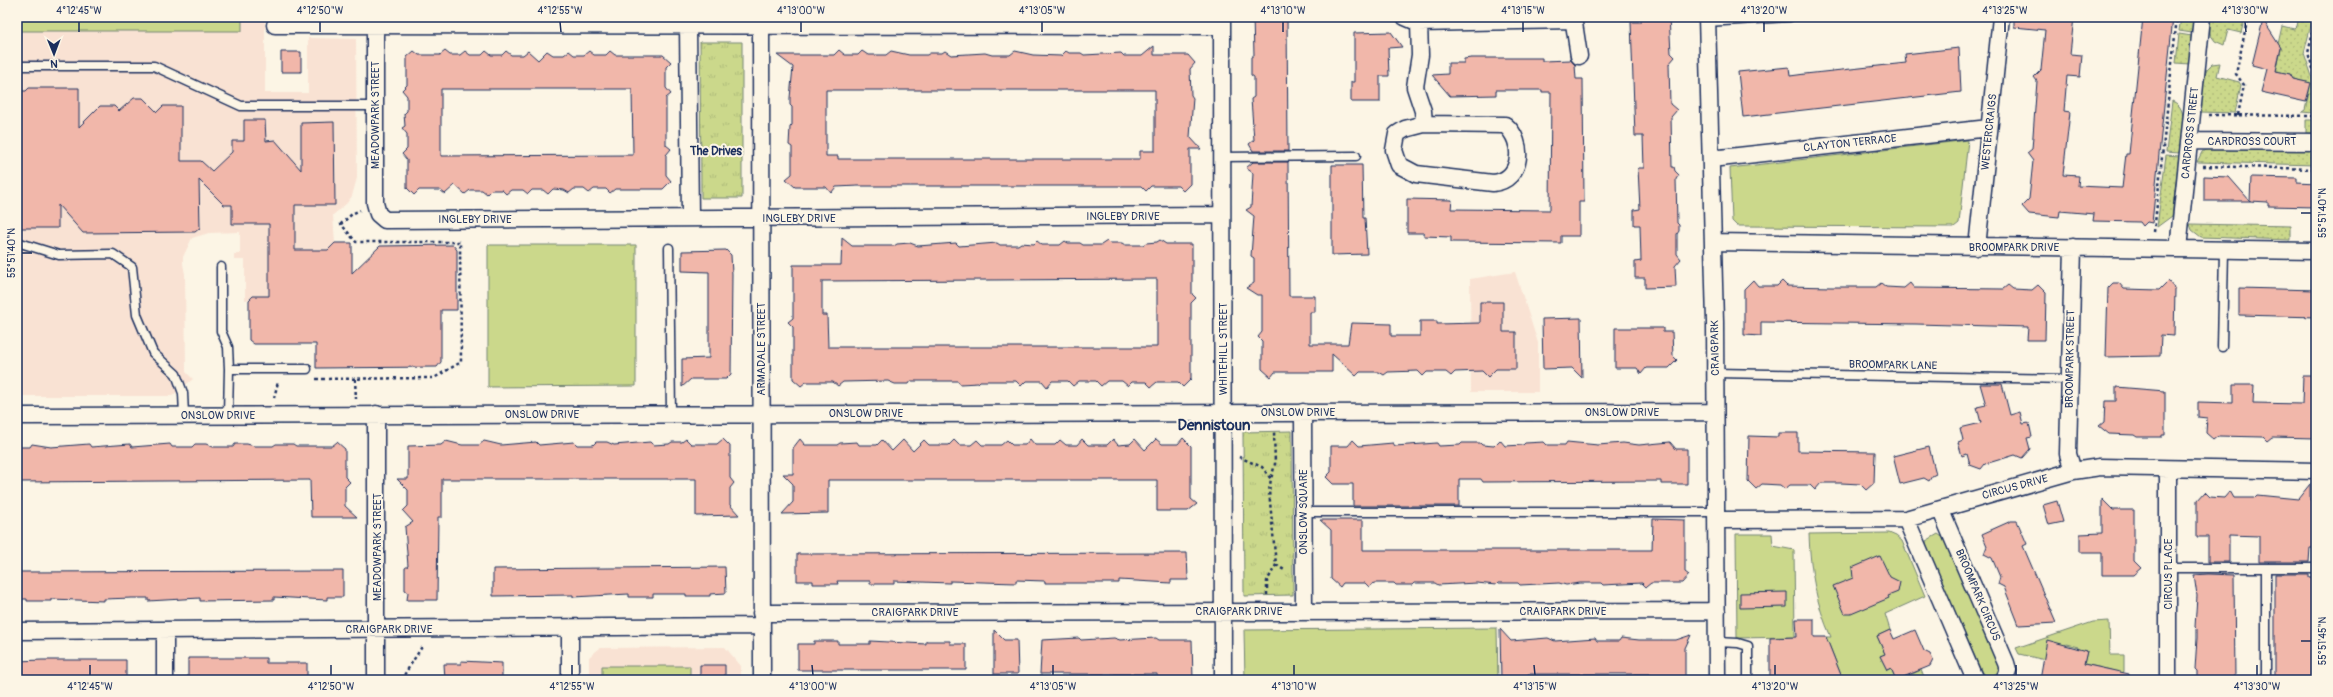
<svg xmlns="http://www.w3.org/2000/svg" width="2333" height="697" viewBox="0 0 2333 697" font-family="Pangolin,sans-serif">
<defs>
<pattern id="grass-dots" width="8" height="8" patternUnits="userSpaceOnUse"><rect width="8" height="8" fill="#cbd88b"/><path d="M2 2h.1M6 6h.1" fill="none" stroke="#aeba7a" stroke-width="1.8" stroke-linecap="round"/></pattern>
<pattern id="park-tufts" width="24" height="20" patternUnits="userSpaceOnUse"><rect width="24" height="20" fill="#cbd88b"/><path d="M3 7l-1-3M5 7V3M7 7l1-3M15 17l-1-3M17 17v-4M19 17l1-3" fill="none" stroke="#aeba7a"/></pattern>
</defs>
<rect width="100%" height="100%" fill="#fcf5e5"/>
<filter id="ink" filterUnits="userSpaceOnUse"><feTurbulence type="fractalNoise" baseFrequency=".025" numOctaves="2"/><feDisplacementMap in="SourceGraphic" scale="8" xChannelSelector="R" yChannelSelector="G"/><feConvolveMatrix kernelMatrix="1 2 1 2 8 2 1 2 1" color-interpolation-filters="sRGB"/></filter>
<g filter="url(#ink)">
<path fill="#f9e2d3" d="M17,17H265V93H308V38L356,39L357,178L352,196L347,203L333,215L335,243L333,250H295V231H269V283L271,296L245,300V260H234V254H240V232L209,233L192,238L183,257V264L185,274L186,372L193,379L172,396H17Z
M1515,272L1538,343V392H1471L1470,279Z
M725,647L741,666V680H589V657L600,648Z"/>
<path fill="url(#grass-dots)" stroke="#738474" d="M2181,17H2194L2192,33L2179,31Z
M2210,17H2245L2241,33L2228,30L2224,45L2215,41L2210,34Z
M2299,17H2313L2304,53L2314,82L2313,113L2302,112L2305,110L2311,83L2293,79L2290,74L2276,71L2281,48L2278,44L2282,26L2294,29L2297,26Z
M2179,34L2192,36L2189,64L2176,63Z
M2220,63L2217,76L2239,82L2241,85L2235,113L2200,112L2203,77L2207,69L2212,64Z
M2172,101C2191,108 2181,138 2179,153L2166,152Z
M2306,120H2316V133H2306Z
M2207,149L2316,150V165L2197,162L2202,152Z
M2166,155L2179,156L2172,216L2157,227Z
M2190,224L2291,226V240L2201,237L2192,230Z"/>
<path fill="url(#park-tufts)" stroke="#738474" d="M700,42H742V198H701Z
M1292,431L1293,595L1244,596L1243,432Z"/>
<path fill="#cbd88b" stroke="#738474" d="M17,17H242V31H17Z
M1968,140L1959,223L1954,227L1737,226L1732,221L1730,168Z
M488,245H636V386L488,387Z
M1889,533L1896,536L1902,541L1925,596L1885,614L1890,630L1877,636L1885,654L1880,656L1887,670L1891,668L1896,680H1843L1826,637H1831C1816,604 1810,570 1809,534Z
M1736,534H1772L1773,546L1794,550L1795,637L1737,638Z
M1938,534L1945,539L2000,667L1999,672L1989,677L1982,673L1927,548L1926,541Z
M2109,621L2110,655H2124V671L2120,680H2108L2111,670L2084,664L2087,651L2077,649L2078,647L2066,644L2045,660L2019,654L2016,648L2093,622Z
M1497,628L1498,680H1245L1244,630Z
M602,666H690V680H602Z
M1921,670L1925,680H1899Z"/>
<path fill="#f1b7aa" stroke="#1b2f5e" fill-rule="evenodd" d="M1253,17H1287L1288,151H1253L1249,144L1254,140L1251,99L1254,97V77L1251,75V57L1254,55Z
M1641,17H1669L1671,53L1675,57L1669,64L1670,104L1677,110L1671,117L1672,167H1674L1675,171L1679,175L1676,179L1677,223L1679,225V231L1677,234V254L1681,259L1675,266L1676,287L1645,288V278H1635V262L1641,261L1640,225H1634V210L1640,209L1638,168H1644L1643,136H1635L1631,22H1641Z
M2014,17H2074L2070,54L2082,55L2080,77L2067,76L2064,111L2070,112L2063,175L2079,176L2078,186L2122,188L2126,154H2129L2143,17H2173L2152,223L2147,222L2143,226L2140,222L2093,221L2094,214L2060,211L2059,217L2029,214L2022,206L2029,199L2033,161L2027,153L2032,149L2037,81L2034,77L2041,70L2045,30L2014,27Z
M2263,20L2281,48L2276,71L2290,74L2293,79L2311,83L2306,102L2261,92L2267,69L2252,65Z
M1391,32L1402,47L1388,48L1389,76H1380V102H1351V82H1354V33Z
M1154,46V55H1188L1195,63L1190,69L1191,95L1193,98L1190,137L1201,149H1190V184L1183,191L1178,186H1151L1146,191L1141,186H858L836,187L831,193L826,187H795L786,179L792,174V147L789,145L790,127L792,125V107L790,105V98L793,67L777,55H834L839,50L845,55H858L862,51L868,55H886L891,51L909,55H927L930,53H942L945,51L951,55L985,53L992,55H1010L1015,51L1033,55L1061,56L1066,51L1069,53H1081L1084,55L1121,53L1124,56H1142ZM826,90H1155V151H1140V159H838V156H826Z
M1959,48L1961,92L1743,117L1738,72L1789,67L1790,76L1805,74L1906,63L1905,54Z
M414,51L419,55H440L445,51L450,55H460L465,51L470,55H482L486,51L491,55H502L506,51L511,55H523L528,51L538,60L547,51L553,55H564L569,51L574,55H584L589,51L594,55H606L610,51L615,55H663L671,62L666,67V88L671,94L666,98V145L671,149L666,155V175L671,181L663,189H615L610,193L606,189H594L589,193L584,189H574L569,193L564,190L553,189L548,194L543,190H532L528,194L523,190H511L506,194L502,190H491L487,194L482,190H470L465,194L455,185L445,194L440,190H419L414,195L407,188V160L402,154L407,149V134L402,128L405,126L404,114L407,111V96L402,90L407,85V57ZM441,89H632L633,155L441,156Z
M281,52H301V72H281Z
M1471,58H1542V61L1571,60L1575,65L1576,79H1583L1584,202H1579V236H1561V243L1451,242V237L1424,236V233H1407V199L1452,200L1451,209L1550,210L1551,92H1542V90H1496V95L1450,96L1432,75L1448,74V63H1464V59Z
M29,88H79V127L100,106H114L119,111L134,98H143L157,112L163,106H181V161H201L212,171L232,152V141H244V120H265L266,141L275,140L301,170V123L334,122L335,205H295V250H328L335,243H352V273L380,246L453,245L457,250V310H441V362L437,367L316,368V344H254L249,340V300L253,296H269V224H232V205H224L199,180L200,228L195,232L83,233L58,205V228H17V91H26Z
M1253,162H1288L1289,296H1315V312H1310V344H1348L1351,323L1391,324V336H1420V321H1437V324L1480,323V302H1503V332H1516V369H1496L1488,377L1482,371L1455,372L1451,376L1446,372H1427L1423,376L1418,371L1388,372L1384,375L1379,372H1360L1356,376L1332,354V372H1275L1271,377L1262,369V341L1258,337L1262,332V295H1257L1246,288L1254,283V258L1251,256L1254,216L1246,210L1251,207L1253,173L1246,168Z
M1332,165H1362L1363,218H1365L1367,254L1332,255Z
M2204,176L2229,177L2250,201H2204Z
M2251,177L2297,178V182L2316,183V207L2268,206V202L2250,201Z
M842,238L852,246H894L897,244L910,243L918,246L956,243L959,246L997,243L1000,245H1018L1021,243L1034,244L1037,241L1042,245H1060L1065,241L1068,243H1080L1083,245H1101L1107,241L1109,243H1122L1125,245H1143L1146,243L1157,242L1160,240L1166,244H1192V294L1196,298L1191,303V379L1183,387L1178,382H1157L1151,387L1146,382H1132L1128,386L1122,381H1107L1101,386L1096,381H1079L1073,386L1068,381H1052L1047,387L1042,381H1026L1021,386L1016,381H980L978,383L960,384L958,381H911L909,384H895L888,381L843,382L838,386L833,382H806L801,386L793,379V327L788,322L793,318V265H841ZM1157,279V347H828L827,315H822V281Z
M726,250L731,255L732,274L731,374L726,379H691L682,387V359L709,358V272L682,271V251Z
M1753,280L1758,286H1777L1782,281L1787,286L1831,287H1876L1881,283L1886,287L1904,288L1910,283L1914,288L2003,289L2008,285L2013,289L2032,290L2038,285L2046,293L2045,340H2027L2028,327L1916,324L1761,322V336L1744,335V289Z
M2168,281L2175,289L2174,336L2161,335L2160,356L2106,357L2108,288L2113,283H2119L2124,289L2159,290Z
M2239,288L2316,290V317L2239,315Z
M1581,318L1582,378L1572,368L1543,369L1542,319Z
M1615,328H1663V332H1672L1673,356L1677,360L1669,368H1646L1641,374L1637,368H1615Z
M2303,376H2316V438L2272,437L2267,441L2263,437L2219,436L2214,440L2206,433L2207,418L2198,417V402L2233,403V385H2254L2253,403L2302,404Z
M1980,384H2002L2010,415L2020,412L2023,424L2029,423L2032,437L2027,438L2030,449L2022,458L2015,455L1985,464L1981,469L1970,465L1967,454L1962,456L1958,442L1963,440L1960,428L1981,423L1977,407L1986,405Z
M2116,387L2165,391V435H2162V437H2137L2134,435L2109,434L2099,426L2104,422L2105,401H2116Z
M1778,433H1798V451L1875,452L1874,483L1866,490L1860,484L1841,483H1821L1815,490L1810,485H1790L1785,489L1780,485L1762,484L1756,489L1748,481L1749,436L1778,437Z
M1183,438L1191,446V499L1197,504L1188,511H1157V480H828V513L782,514L793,502V484L783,474H793V448L800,439L805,445H837L840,443L857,442L859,445H877L882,440L892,451L903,440L913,451L924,440L929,445H949L954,440L959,445H971L977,440L982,445H1001L1007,440L1012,445H1025L1030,439L1035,445H1055L1060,440L1066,445H1077L1082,439L1088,445H1107L1113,439L1118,445L1130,444L1135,439L1145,450L1156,439L1162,444H1178Z
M686,439L691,444H717L723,439L730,446V478L734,483L730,488V505L739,515L696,516V479H442V517H438L437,600H407L408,592L405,590V568L408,566L405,527L413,522L403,511L408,506V490L397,479H408V446L441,445L446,441L462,445H479L484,441L501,445L536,442L539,445L574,442L577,445H593L596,442H607L614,445L650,442L653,445L669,444L672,442H682Z
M1353,440L1359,446L1393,443L1395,446L1437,443L1439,446L1460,445L1462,443H1480L1482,445L1494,446L1500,440L1505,446L1523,445L1525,443L1544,442L1547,445H1565L1567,442L1598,445L1623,443L1639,445L1670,442L1676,449H1687V484H1661V481L1483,482L1481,479H1459V506H1353V484H1333L1326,477L1331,472V446H1348Z
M337,442L345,449V477L350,482L345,487V506L357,517H311L310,480L17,482V447H30L32,444L51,447L89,444L91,447L130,444L132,447L170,444L172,447H192L195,444H206L213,447H233L235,444H247L254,446H273L276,444H293L296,446H332Z
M1929,447L1936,474L1932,476L1929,481L1924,478L1900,484L1893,456Z
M2310,484V500H2316V548H2310L2309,562H2259V536L2229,535V562H2208V537H2197V501L2205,492L2210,497L2224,498L2230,491L2234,498H2254L2257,495L2298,499Z
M2102,499L2113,510H2134V561L2141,568L2133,575H2102V552H2080V534L2102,533Z
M2057,501L2063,522L2049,525L2043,505Z
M1653,519L1685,520V572L1689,575L1682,583H1651L1646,587L1642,583L1603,585L1601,583H1580L1566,585L1559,583L1520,585L1518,583H1498L1496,585L1477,583L1438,585L1435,583H1415L1413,585H1396L1394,583H1374L1369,587L1365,583H1343L1340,587L1331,579V530L1320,520H1363V550H1652Z
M2011,521H2017L2027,544L2023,546L2056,623L2019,625L2004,587L1998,584L2000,577L1992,558L1984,554L1987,546L1982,534Z
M1187,553L1188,580H1171V583L1119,580V583H1045V581L1016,580V583L950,581V583L894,581V584H870V581H837L838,584H813V581H797V554Z
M1880,556L1890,577L1900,582L1898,592L1888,596L1889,598L1851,614H1845L1833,586L1853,578L1852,568Z
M725,567L726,593L710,594V596H686V594H653V597H629V594L573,597V595L493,596V569Z
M343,571V597H327V600L274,597V600L200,601V598L148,601V598H132L104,599V601L51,599V601H27V599H17V572Z
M2208,574L2234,575L2235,680H2197V671L2195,669L2197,638V629L2195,627L2197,596L2194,575Z
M2275,574H2309V577H2316V680H2275Z
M1787,592V607L1740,608V593Z
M1796,619H1814V637H1826L1843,680H1770V638L1797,637Z
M1500,629L1511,641L1548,638L1555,641L1595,638L1597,641H1619L1621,638L1639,640H1676L1691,635L1685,648V680H1651L1650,674H1528V680H1501Z
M994,630L1004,640H1017L1018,674H994Z
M1890,630L1894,639L1915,630L1924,651L1930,654L1933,660L1930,666L1896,680L1891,668L1887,670L1880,656L1885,654L1877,636Z
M1079,638L1081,640L1114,638L1120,640L1156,638L1159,640H1192L1193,680H1157V674H1040L1042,640Z
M2047,640L2087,651L2084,664L2129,674L2128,680H2040Z
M814,641H838V644H870V641L926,644V641H950V644H966V670H798V644H814Z
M188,658H266V663H307V680H188Z
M42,660H126V680H17V661Z
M461,661L502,663V680H445L444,664H461Z
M700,665H725V680H700Z"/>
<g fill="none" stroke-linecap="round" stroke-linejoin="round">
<defs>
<path id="service" d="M1707,22L1790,17
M17,66H154L241,106H375
M1222,157L1356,156
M17,242L59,255L113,254L132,267L137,315L153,353L176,374L183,393L184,415
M669,248L671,414
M221,267V331L228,347L229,369L228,415
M2222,347L2224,250
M229,369H307
M1715,373L2070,379
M1303,512H1717
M2168,568H2316
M1717,642L1738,643L1748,646V680
M2266,680V568"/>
<path id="minor" d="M375,17V203L378,214L385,220L1222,215
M761,17L762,680
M1222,17L1223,680
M1405,17L1419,23L1573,20
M1573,17L1579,56
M1707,17L1715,322L1717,680
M1419,23L1420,55L1415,87L1423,111L1424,124L1405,129L1397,134L1394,150L1399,165L1416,174L1493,183C1523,180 1525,141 1505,125L1424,124
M275,25L1222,26
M688,25L690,218
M2189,141L2316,142
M1711,159L1989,128
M1713,242L2316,251
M1977,247L2001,17
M2178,249L2202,17
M1303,412L1304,612
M376,414V680
M17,416L1715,412
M2168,469V680
M2073,471L2068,454L2073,247
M1941,511L2006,663L2008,670L2004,680
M1906,519L1975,680
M1717,520L1906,519L2073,471L2100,467L2316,471
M761,613L1717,611
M570,629V680
M17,631L761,626
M165,680V630"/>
</defs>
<use href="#service" stroke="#1b2f5e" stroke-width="11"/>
<use href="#minor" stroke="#1b2f5e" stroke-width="19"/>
<path stroke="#1b2f5e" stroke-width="2.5" stroke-dasharray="3 3" stroke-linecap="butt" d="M2316,20L2308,53L2316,78
M2209,115L2316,116
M2238,115L2244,85L2236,74L2248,17
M2203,166L2316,169
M2154,232L2177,17
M316,379L434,378L461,362L460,242H356L341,224L352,214L360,210
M355,379L356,399
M274,398L278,382
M1239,457L1262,467L1271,479L1275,464L1274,431
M1276,565L1286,571
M1267,595V581L1276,565L1269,491L1271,479
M401,680L423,645"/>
<use href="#service" stroke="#fcf5e5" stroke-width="8"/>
<use href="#minor" stroke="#fcf5e5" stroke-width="16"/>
</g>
</g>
<path fill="none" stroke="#1b2f5e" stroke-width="1.5" d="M79,22V32M320,22V32M560,22L561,32M801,22V32M1042,22V32M1283,22V32M1523,22V32M1764,22V32M2005,22V32M2245,22L2246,32M2301,213H2311M22,253H32M2301,641H2311M90,665V675M331,665V675M572,665V675M812,665L813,675M1053,665V675M1294,665V675M1534,665L1535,675M1775,665V675M2016,665V675M2257,665V675"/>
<g text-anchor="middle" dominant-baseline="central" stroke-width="4" stroke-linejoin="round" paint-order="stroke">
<g font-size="11" fill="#1b2f5e" stroke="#fcf5e5">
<text transform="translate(375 115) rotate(-90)">MEADOWPARK STREET</text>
<text transform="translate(1989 132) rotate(-84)">WESTERCRAIGS</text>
<text transform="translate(2190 133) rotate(-84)">CARDROSS STREET</text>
<text x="2252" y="141">CARDROSS COURT</text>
<text transform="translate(1850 143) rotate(-6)">CLAYTON TERRACE</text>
<text x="1123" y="216">INGLEBY DRIVE</text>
<text x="799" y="218">INGLEBY DRIVE</text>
<text x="475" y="219">INGLEBY DRIVE</text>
<text x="2014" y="247">BROOMPARK DRIVE</text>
<text transform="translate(1715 348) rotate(-91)">CRAIGPARK</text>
<text transform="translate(761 349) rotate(-90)">ARMADALE STREET</text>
<text transform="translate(1223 349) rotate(-90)">WHITEHILL STREET</text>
<text transform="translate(2070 359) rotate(-89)">BROOMPARK STREET</text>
<text transform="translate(1893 365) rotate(1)">BROOMPARK LANE</text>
<text x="1298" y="412">ONSLOW DRIVE</text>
<text x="1622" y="412">ONSLOW DRIVE</text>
<text x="866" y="413">ONSLOW DRIVE</text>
<text x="542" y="414">ONSLOW DRIVE</text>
<text x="218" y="415">ONSLOW DRIVE</text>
<text transform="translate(2015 487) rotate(-15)">CIRCUS DRIVE</text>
<text transform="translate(1303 512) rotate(-90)">ONSLOW SQUARE</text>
<text transform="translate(377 547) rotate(-90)">MEADOWPARK STREET</text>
<text transform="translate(2168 574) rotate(-90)">CIRCUS PLACE</text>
<text transform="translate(1978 595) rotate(67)">BROOMPARK CIRCUS</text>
<text x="1239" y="611">CRAIGPARK DRIVE</text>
<text x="1563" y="611">CRAIGPARK DRIVE</text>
<text x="915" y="612">CRAIGPARK DRIVE</text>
<text x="389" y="629">CRAIGPARK DRIVE</text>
</g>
<g font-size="12" font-weight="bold" fill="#1b2f5e" stroke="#fcf5e5">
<text x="716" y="151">The Drives</text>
</g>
<g font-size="15" font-weight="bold" fill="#1b2f5e" stroke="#fcf5e5">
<text x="1214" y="425">Dennistoun</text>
</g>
</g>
<rect width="2333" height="697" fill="none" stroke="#fcf5e5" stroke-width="44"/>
<g transform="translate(54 54) rotate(179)" stroke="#fcf5e5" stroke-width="3" paint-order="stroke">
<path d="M0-3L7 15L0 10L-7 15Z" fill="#1b2f5e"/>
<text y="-6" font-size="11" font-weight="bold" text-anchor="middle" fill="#1b2f5e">N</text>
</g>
<rect x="22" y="22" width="2289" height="653" fill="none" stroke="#1b2f5e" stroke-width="1.5"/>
<g font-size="10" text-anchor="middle" fill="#1b2f5e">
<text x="79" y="14">4°12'45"W</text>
<text x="320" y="14">4°12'50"W</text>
<text x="560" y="14">4°12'55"W</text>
<text x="801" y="14">4°13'00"W</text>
<text x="1042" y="14">4°13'05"W</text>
<text x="1283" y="14">4°13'10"W</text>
<text x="1523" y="14">4°13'15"W</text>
<text x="1764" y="14">4°13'20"W</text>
<text x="2005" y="14">4°13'25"W</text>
<text x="2245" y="14">4°13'30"W</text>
<text transform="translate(2322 213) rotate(-90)" y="4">55°51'40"N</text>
<text transform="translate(11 253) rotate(-90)" y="4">55°51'40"N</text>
<text transform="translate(2322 641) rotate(-90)" y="4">55°51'45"N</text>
<text x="90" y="690">4°12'45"W</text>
<text x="331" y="690">4°12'50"W</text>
<text x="572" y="690">4°12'55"W</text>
<text x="813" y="690">4°13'00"W</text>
<text x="1053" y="690">4°13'05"W</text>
<text x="1294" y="690">4°13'10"W</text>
<text x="1535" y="690">4°13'15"W</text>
<text x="1775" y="690">4°13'20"W</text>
<text x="2016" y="690">4°13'25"W</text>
<text x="2257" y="690">4°13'30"W</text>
</g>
</svg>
